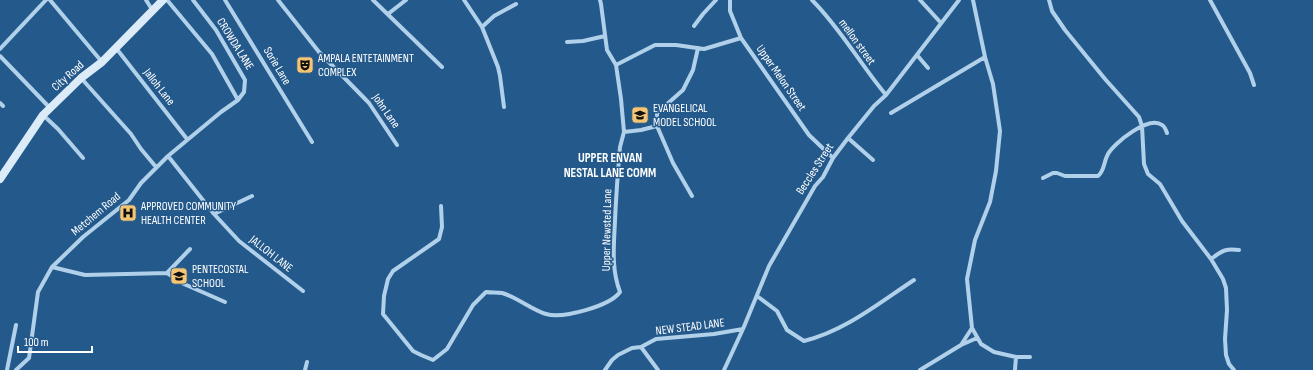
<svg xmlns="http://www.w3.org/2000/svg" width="1313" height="370" viewBox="0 0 1313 370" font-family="'Sofia Sans Condensed',sans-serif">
<rect width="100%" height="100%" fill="#24598b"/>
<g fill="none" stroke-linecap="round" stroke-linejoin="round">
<path stroke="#b1d0ea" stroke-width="4" d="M50,0L102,62
M146,0L153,11
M167,0L212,54L238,100
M225,0L312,142
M278,0L319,52L369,103L397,145
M373,0L442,67
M464,0L482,27L498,67L500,76L504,107
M730,0V11L741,38L809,135L833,158
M812,0C841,29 860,64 886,95
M920,0L941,23
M973,0L985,57L993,84L1000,131L996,171L990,202L975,240L967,279L972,328L981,344L994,352L1016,357H1030
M1049,0L1052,11L1065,30L1105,79L1139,117L1142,126L1144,164L1148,174L1160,184L1182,221L1211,259L1223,279L1226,288L1227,310L1225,339L1226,355L1229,364L1234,370
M1210,0L1250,73L1254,85
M388,14L406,0
M694,26L703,14L716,0
M482,27L494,16L516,4
M567,42L583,41L605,36
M116,48L187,139
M0,49L46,0
M917,55L928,68
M0,56L50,108
M616,65L655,45H676L704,49L741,38
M81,78L131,134L141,149L156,167
M0,103L3,106
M891,113L985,57
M43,115L58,129L83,158
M624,132L641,130L657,126
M848,138L873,160
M168,156L214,214L239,241L303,291
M1043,178L1053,173H1057L1065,176H1098C1105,170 1103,163 1108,154C1114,143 1149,115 1162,125C1164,126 1166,130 1167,133
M692,196L673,163L657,126V113L683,90L693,70L698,48
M441,206L442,227L439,239L393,271L388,279L384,296L383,314L413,351L421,355L433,360L447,349L473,305L486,292C491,293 497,292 502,293C515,296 532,310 546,314C563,319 610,306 620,292C611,269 614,244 615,221C616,196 618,171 620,147L624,132L621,99L616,65L607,50L601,4L600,0
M214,214L252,196
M190,249L167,273L184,284L225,302
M1211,259C1222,251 1225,248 1239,250
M52,267L85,275L167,273
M757,296L777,311L787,330L804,341C845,331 879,303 914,280
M961,345L972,328
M641,347L658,370
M7,370L16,325
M16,370L29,358L38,292L52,267L83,237L129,200L141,183L168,156L221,112L238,100L244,92L245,80L216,30L193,0
M305,370L307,362
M605,370L612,360L618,355L632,348L641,347L656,339L714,334L743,329
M724,370L743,329L769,266L807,200L815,186L823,177L833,158L848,138L874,106L886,95L959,0
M920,370L961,345L977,338
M1015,370L1016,357"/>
<path stroke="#dcebf8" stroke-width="8" d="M0,179L43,115L81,78L102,62L163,0"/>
</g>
<defs>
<symbol id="theatre-square" viewBox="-11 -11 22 22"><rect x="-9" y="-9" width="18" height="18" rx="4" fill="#f5c574" stroke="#24598b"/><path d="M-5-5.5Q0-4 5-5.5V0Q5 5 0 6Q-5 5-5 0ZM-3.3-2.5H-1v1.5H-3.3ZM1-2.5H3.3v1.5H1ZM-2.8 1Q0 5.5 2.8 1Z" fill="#111"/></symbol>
<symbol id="school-square" viewBox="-11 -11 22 22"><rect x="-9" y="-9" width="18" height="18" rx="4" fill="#f5c574" stroke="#24598b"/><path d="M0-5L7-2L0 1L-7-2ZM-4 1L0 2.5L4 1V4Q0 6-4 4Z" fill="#111"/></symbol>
<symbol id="hospital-square" viewBox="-11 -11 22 22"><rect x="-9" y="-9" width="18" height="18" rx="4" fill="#f5c574" stroke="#24598b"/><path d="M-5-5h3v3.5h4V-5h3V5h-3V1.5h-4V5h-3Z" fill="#111"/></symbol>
</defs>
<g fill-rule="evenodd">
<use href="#theatre-square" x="295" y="55" width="20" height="20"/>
<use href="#school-square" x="630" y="105" width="20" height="20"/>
<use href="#hospital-square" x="118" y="203" width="20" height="20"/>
<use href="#school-square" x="169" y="266" width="20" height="20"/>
</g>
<g text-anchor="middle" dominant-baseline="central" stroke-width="3" stroke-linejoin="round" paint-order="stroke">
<g font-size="12" fill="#fff" stroke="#24598b">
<text transform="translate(857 42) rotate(54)">mellon street</text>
<text transform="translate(235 44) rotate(58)">CROWDA LANE</text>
<text transform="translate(277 66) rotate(59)">Sorie Lane</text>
<text transform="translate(68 76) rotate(-42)">City Road</text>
<text transform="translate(781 78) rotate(55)">Upper Melon Street</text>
<text transform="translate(159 87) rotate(52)">Jalloh Lane</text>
<text transform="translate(386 111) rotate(55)">John Lane</text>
<text transform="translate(815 169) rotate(-57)">Beccles Street</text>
<text transform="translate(96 214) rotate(-40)">Metchem Road</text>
<text transform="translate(607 230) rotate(-89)">Upper Newsted Lane</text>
<text transform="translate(271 254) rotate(38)">JALLOH LANE</text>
<text transform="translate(690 327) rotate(-7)">NEW STEAD LANE</text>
</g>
<g font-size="12" fill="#fff" stroke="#24598b" text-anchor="start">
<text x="318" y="58">AMPALA ENTETAINMENT<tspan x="318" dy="14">COMPLEX</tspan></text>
<text x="653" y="108">EVANGELICAL<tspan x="653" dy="14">MODEL SCHOOL</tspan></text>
<text x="141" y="206">APPROVED COMMUNITY<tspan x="141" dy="14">HEALTH CENTER</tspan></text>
<text x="192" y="269">PENTECOSTAL<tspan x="192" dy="14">SCHOOL</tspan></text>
</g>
<g font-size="13" font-weight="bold" fill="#fff" stroke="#24598b">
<text x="610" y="158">UPPER ENVAN<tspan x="610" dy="15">NESTAL LANE COMM</tspan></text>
</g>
</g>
<path d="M18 346v6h74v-6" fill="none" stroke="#ffffff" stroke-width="2"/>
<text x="24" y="346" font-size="12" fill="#ffffff" stroke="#24598b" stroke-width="3" paint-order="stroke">100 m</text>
</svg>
